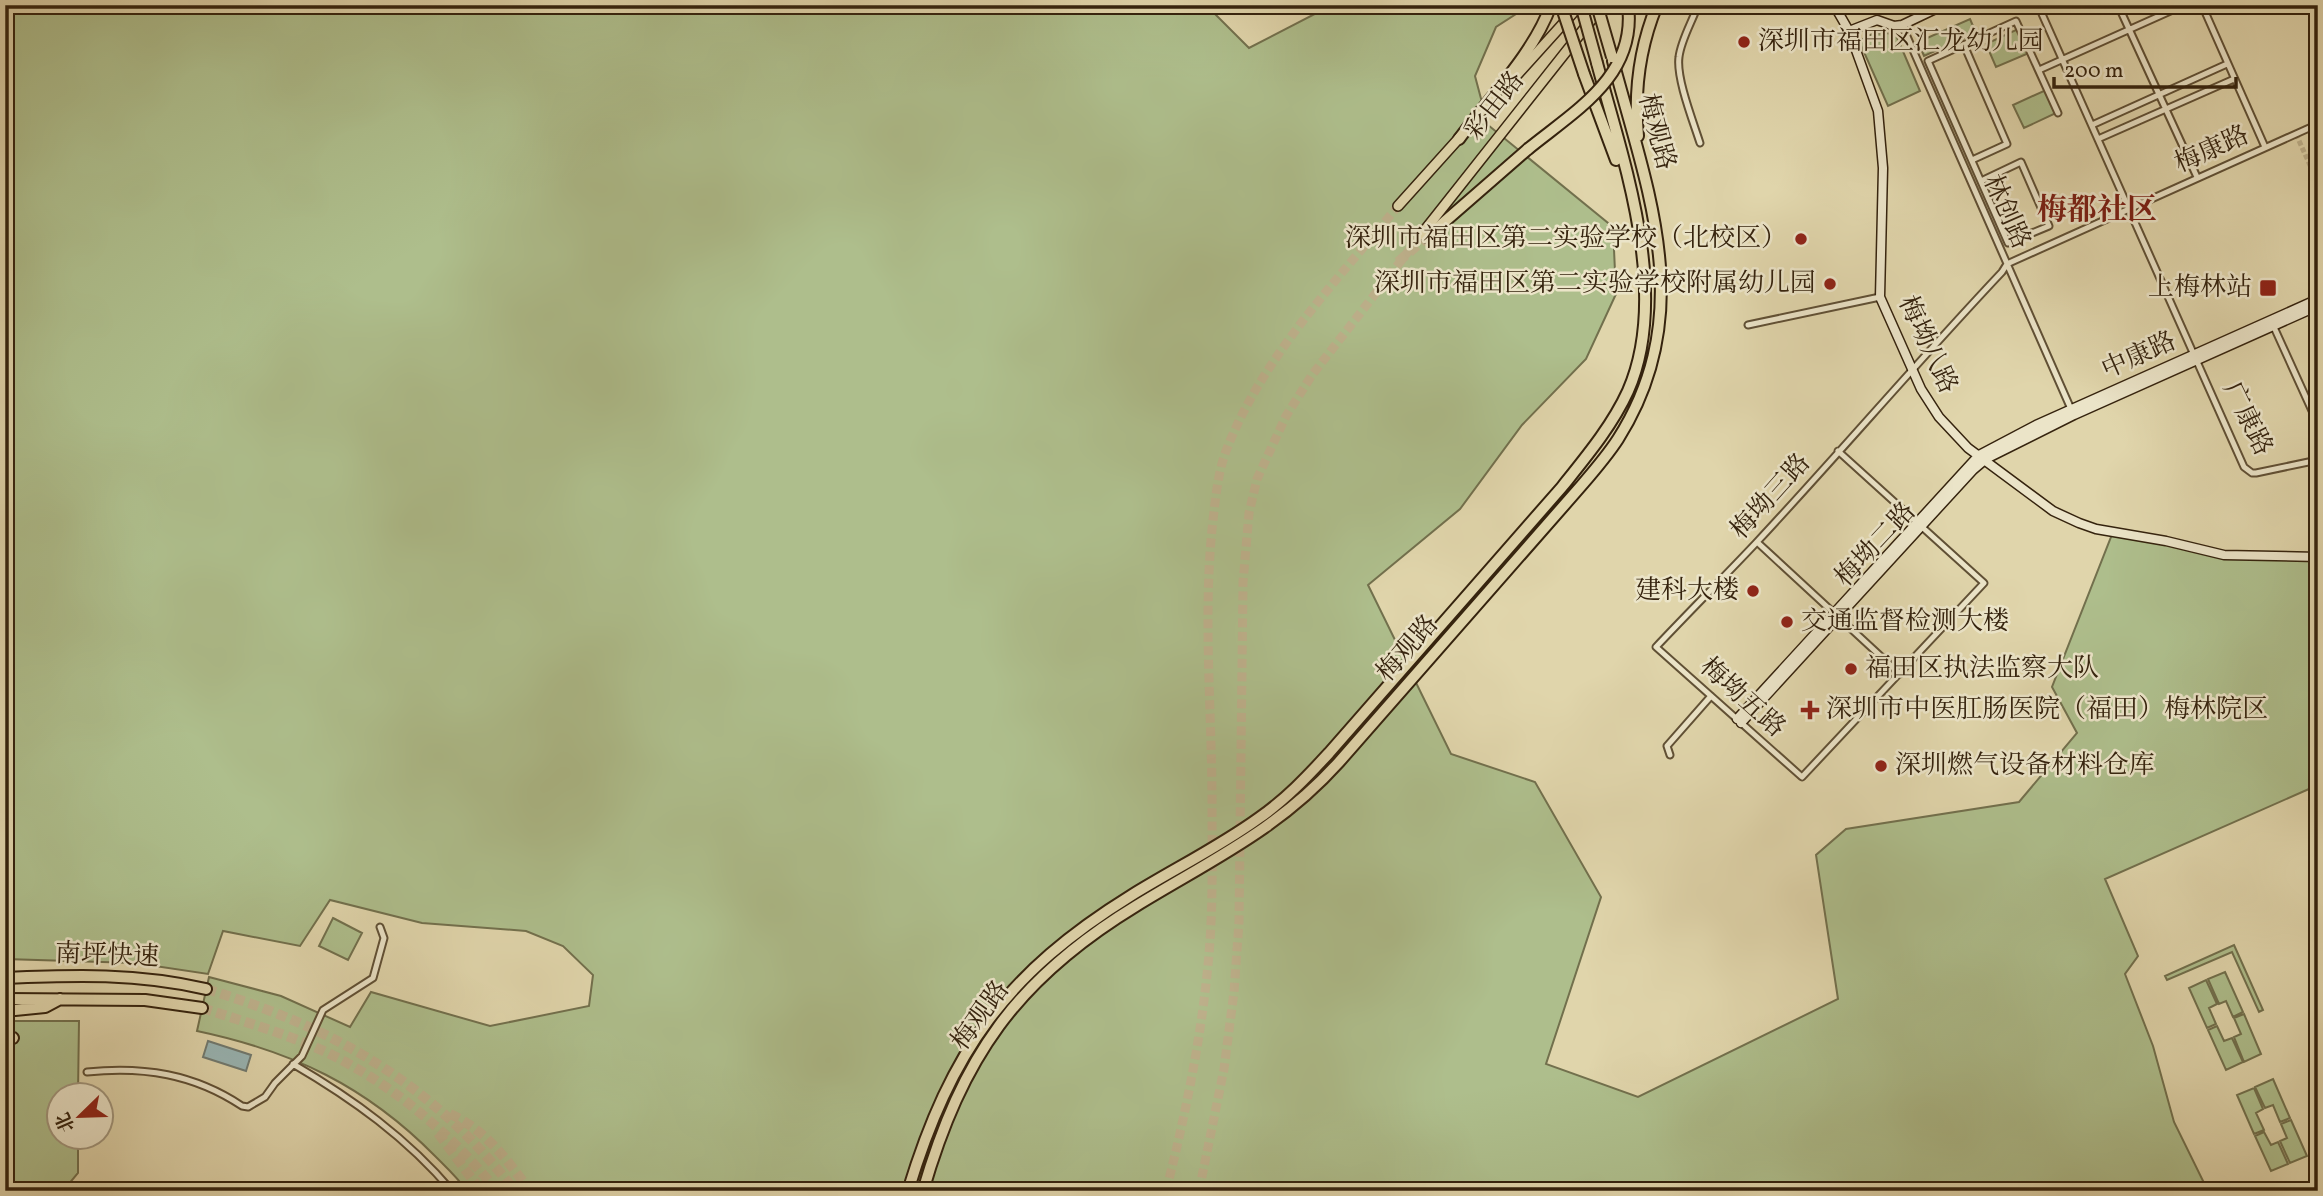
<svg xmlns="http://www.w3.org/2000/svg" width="2323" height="1196" viewBox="0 0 2323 1196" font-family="Vollkorn,'Noto Serif SC',serif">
<rect width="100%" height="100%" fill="#e0d5ab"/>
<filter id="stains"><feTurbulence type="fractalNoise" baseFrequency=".00286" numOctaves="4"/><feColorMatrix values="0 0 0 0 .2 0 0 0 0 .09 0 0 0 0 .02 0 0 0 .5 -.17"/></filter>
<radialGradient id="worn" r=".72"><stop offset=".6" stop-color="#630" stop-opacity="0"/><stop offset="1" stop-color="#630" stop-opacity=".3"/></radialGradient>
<path fill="#aebe8c" stroke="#72704d" stroke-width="2" d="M5,5H1206L1249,48L1332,5H1530L1496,27L1475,76L1488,125L1613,227L1616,294L1586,359L1522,425L1460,509L1368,585L1451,754L1535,782L1601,897L1546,1064L1638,1097L1838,999L1816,855L1846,829L2019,802L2077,733L2052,687L2113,532L2216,554L2318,557V785L2105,879L2138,956L2125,974L2153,1046L2174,1122L2208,1191H467C458,1178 446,1167 435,1156C366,1086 292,1051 197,1031L209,977L281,996L350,1027L371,992L490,1026L589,1006L593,975L563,946L526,931L422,923L330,900L300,946L223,931L208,974L135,963L5,959Z
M1970,19L1976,33L1924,56L1918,42Z
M2018,29L2029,53L1996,67L1986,44Z
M1886,33L1896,35L1920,91L1888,106L1859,41L1872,34Z
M2046,90L2056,113L2024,128L2013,105Z
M333,918L362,933L348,960L319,946Z
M2234,945L2263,1010L2259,1012L2232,952L2167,980L2165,976Z
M2225,972L2243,1012L2233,1017L2226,1001L2219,1004L2208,979Z
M2206,980L2217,1004L2209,1008L2216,1024L2207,1028L2189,988Z
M2244,1014L2261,1054L2244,1062L2234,1037L2241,1034L2234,1018Z
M5,1021H79L78,1094H60V1136L78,1137V1173L63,1191H5Z
M2217,1026L2224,1041L2232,1038L2243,1062L2226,1070L2208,1030Z
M2273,1079L2290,1118L2280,1122L2273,1105L2265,1108L2255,1087Z
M2254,1088L2263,1109L2256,1113L2264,1130L2254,1134L2237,1095Z
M2291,1120L2307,1156L2290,1163L2280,1141L2287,1138L2281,1124Z
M2264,1132L2271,1145L2278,1142L2288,1164L2271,1171L2255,1136Z"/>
<path fill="#99b6b5" stroke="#717b72" stroke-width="2" d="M208,1041L251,1055L246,1071L203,1057Z"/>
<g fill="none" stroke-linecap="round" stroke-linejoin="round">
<path stroke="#beb18c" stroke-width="5" stroke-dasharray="5 2.5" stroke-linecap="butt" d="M2296,134L2318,183"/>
<path stroke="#beb18c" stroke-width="9" stroke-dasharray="9 4.5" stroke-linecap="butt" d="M1166,1191C1187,1109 1204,1025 1210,941C1213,896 1212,849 1212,804C1212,713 1203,620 1212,529C1215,504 1217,475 1226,451C1262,357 1335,283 1398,206
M1199,1191L1224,1069L1234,992L1239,922L1243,582L1249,513L1257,479L1286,416L1312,375L1421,235"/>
<path stroke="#beb18c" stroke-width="10" stroke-dasharray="10 5" stroke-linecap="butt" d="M1398,262L1427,237
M206,989C335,1028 432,1083 515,1191
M202,1008C248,1023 295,1036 338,1058C400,1091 453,1136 497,1191
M450,1114C486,1130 507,1160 530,1191
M438,1133L481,1191"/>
<defs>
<path id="street" d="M1698,5C1692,22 1681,40 1679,57C1676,78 1693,121 1700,143
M2038,5L2244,467L2252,473H2256L2318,460
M2118,5L2197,177
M2202,5L2265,147
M1902,25L2071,409
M1964,45L2007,144L1972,160
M2039,70L2184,5
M2092,125L2227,64
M2098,139L2234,79
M1981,181L2021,162L2049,226L2008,243L1928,61L2016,21L2058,113
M1748,325L1880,297
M2273,325L2318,424
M1838,451L1984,583L1802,777L1656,647C1689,612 1723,578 1756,543C1839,454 1918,361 2002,272L2007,264L2318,124
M1757,542L1900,674
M1670,755L1667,746L1711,696
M2318,918V965
M293,1064C353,1099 407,1138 452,1191
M87,1072C143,1066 194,1074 242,1106L248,1107L265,1097L275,1083L302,1056L323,1010L373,978L384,938L380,927"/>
<path id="secondary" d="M1834,5L1849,31L1878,111L1883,168L1880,297L1921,389L1939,417L1968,448L2053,511L2079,523L2096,529L2166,541L2224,555L2318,557
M1849,31L1877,20L1894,26L1902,25L1944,5
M1737,719L1979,455L2036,425L2318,299
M1741,723L1973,470L1986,459L2074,415L2318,306"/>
<path id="primary" d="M1506,87L1580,5
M1398,206L1461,136
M1421,235L1603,5"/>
<path id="highway" d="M1584,74L1616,160
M1638,136C1634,92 1640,46 1657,5
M1459,139C1489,98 1534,53 1551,5
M1427,237L1528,149
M5,978C75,975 137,973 206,989
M5,999L145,1000L202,1008
M5,1011L45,1007L60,999
M5,1037L13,1038
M908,1191C951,1050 1006,973 1132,895C1174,869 1219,847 1259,818C1285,800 1307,777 1329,753L1562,487C1586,457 1612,426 1628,391C1671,293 1623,160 1597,63
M923,1191C962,1057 1016,979 1136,906C1211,860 1278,830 1339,762L1581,486C1594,471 1607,456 1618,439C1698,313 1648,192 1613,61"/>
</defs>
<use href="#street" stroke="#605035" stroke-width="9"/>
<use href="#secondary" stroke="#35230e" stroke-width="11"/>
<use href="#primary" stroke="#35230e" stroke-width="12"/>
<use href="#highway" stroke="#35230e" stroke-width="14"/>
<use href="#street" stroke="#ebe4c8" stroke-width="5"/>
<use href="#secondary" stroke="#ebe4c8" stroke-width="8"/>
<use href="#primary" stroke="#e0d5ab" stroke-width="9"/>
<use href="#highway" stroke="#e0d5ab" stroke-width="10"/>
<defs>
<path id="highway-bridge" d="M1561,5L1584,74
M1581,5L1597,63
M1597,5L1612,57
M1528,149C1576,110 1637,76 1628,5"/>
</defs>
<use href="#highway-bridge" stroke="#35230e" stroke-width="14" stroke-linecap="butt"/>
<use href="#highway-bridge" stroke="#e0d5ab" stroke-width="10"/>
</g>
<g fill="#8f2418" stroke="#ebe4c8" stroke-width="2.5">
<circle cx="1744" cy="42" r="7"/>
<circle cx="1801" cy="239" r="7"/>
<circle cx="1830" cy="284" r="7"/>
<rect x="2259" y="279" width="18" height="18" rx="3.5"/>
<circle cx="1753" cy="591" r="7"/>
<circle cx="1787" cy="622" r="7"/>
<circle cx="1851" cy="669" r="7"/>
<path d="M1806.5 699.5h7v7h7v7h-7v7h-7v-7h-7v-7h7z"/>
<circle cx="1881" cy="766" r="7"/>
</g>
<g text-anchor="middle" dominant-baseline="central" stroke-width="5" stroke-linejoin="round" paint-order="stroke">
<g font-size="26" fill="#35230e" stroke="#ebe4c8" text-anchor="start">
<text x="1758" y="42">深圳市福田区汇龙幼儿园</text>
<text x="1787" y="239" text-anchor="end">深圳市福田区第二实验学校（北校区）</text>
<text x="1816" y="284" text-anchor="end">深圳市福田区第二实验学校附属幼儿园</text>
<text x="2252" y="288" text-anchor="end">上梅林站</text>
<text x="1739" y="591" text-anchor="end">建科大楼</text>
<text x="1801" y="622">交通监督检测大楼</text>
<text x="1865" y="669">福田区执法监察大队</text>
<text x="1826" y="710">深圳市中医肛肠医院（福田）梅林院区</text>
<text x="1895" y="766">深圳燃气设备材料仓库</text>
</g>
<g font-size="26" fill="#35230e" stroke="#ebe4c8">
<text transform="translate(1495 106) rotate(-52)">彩田路</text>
<text transform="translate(1656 132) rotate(75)">梅观路</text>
<text transform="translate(2212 150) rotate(-24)">梅康路</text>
<text transform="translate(2006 212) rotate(66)">林创路</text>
<text transform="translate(1927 345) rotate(65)">梅坳八路</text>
<text transform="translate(2139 356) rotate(-24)">中康路</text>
<text transform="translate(2247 419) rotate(64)">广康路</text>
<text transform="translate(1771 497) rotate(-48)">梅坳三路</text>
<text transform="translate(1876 545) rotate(-47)">梅坳二路</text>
<text transform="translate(1408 649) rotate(-49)">梅观路</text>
<text transform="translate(1742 698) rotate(42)">梅坳五路</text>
<text transform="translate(107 956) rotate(2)">南坪快速</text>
<text transform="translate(981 1016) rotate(-54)">梅观路</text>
</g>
<g font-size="30" font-weight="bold" fill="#7a1f14" stroke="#ebe4c8">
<text x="2097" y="211">梅都社区</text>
</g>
</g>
<rect width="2323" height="1196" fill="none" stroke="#e0d5ab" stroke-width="28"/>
<rect x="7" y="7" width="2309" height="1182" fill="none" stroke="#35230e" stroke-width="3.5"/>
<rect x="14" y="14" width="2295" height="1168" fill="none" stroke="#35230e" stroke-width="2"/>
<g transform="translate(80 1116) rotate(247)"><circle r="33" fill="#ebe4c8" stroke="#a2977e" stroke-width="2"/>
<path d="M0-5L12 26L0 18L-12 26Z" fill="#8f2418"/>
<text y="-10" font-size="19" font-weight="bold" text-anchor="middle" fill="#35230e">北</text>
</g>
<path d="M2054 77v10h182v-10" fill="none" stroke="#35230e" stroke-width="3.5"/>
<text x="2064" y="77" font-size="21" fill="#35230e" stroke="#ebe4c8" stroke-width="5" paint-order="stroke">200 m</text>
<rect width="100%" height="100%" filter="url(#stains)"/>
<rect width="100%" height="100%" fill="url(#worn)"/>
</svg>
